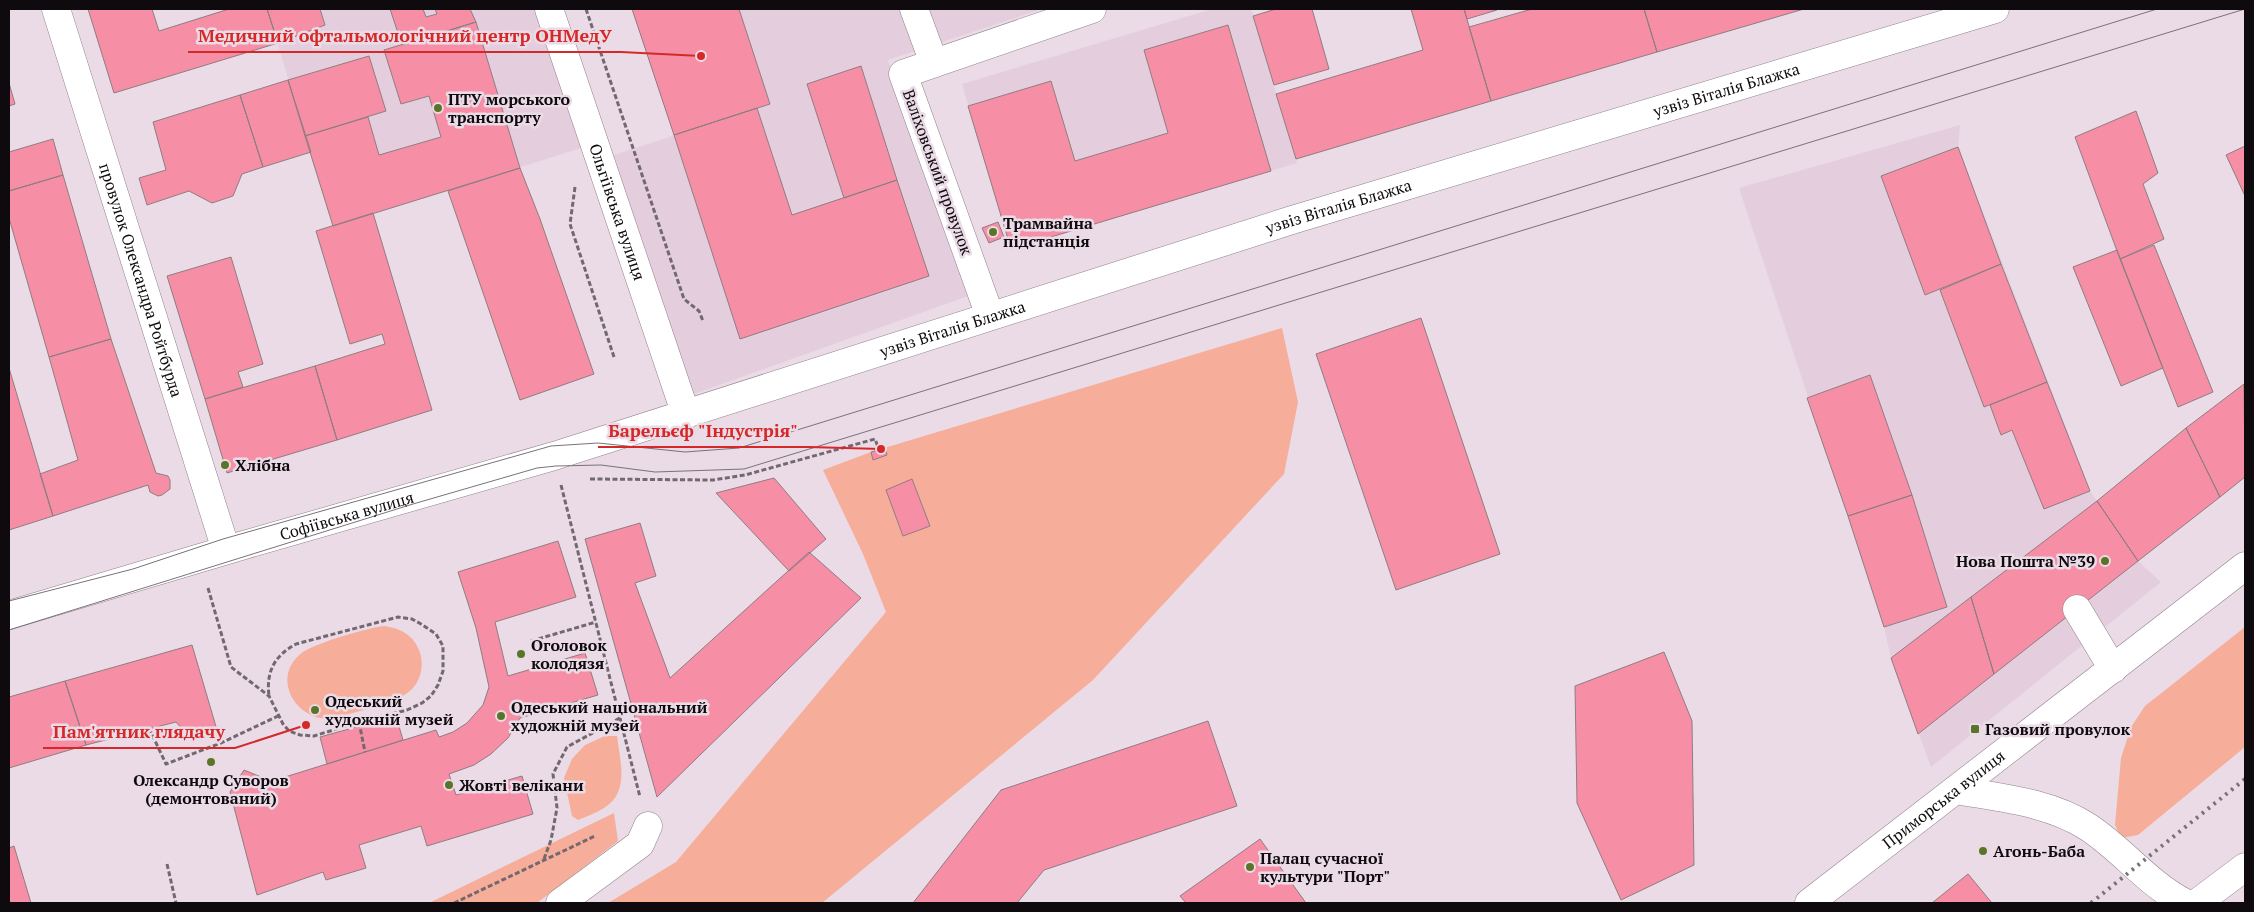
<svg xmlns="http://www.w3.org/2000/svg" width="2254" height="912" viewBox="0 0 2254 912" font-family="'PT Serif',serif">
<rect width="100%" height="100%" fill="#eadbe6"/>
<path fill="#e4cede" d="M267,9H549L591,145L333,226Z
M739,9H1042L888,60L971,295L677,400L602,159L770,104Z
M1212,9H1251L1297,163L1011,249L962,84Z
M1960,125L1958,147L2090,491L2138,561L2161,582L1931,767L1891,658L1884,627L1739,188Z"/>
<path fill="#f6ad99" d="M1282,328L1298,402L1284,474L1093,680L822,903H608L676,862L886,612L863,554L823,470L871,452Z
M384,626C399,628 412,634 418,648C425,662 422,680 410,691C398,702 344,716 326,719C291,716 272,674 303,652C316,643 367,628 384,626Z
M2245,627V747L2138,835L2121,838L2115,825L2121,758L2131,727L2145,706Z
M605,736H617C620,761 630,792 604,808C596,813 587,816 578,820L572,816L564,778L572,759L585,745Z
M614,813L618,841L537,903H429Z"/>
<path fill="#f68fa6" stroke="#8e7d80" d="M88,9H152L159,31L229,9H267L278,43L114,93Z
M267,9H320L325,25L278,43Z
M390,9H423L426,17L437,14L435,9H470L476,22L402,45Z
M632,9H739L770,104L674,135Z
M1276,9H1312L1329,69L1274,85L1253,16Z
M1411,9H1464L1491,101L1296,159L1276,94L1423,50Z
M1464,9H1496L1497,10L1467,19Z
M1532,9H1644L1657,52L1491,101L1469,27Z
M1644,9H1804L1657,52Z
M476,22L520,168L333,226L305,136L368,117L379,155L441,137L429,96L401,104L384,50Z
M1228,25L1271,171L1011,249L968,106L1051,81L1075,161L1168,133L1144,50Z
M369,56L386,111L305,136L288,80Z
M861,66L897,180L844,198L807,84Z
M288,80L311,152L263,167L240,95Z
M9,83L15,104L9,106Z
M240,95L263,167L242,174L233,196L212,203L189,191L147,205L139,178L166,170L153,122Z
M757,108L792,215L897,180L929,276L740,339L674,135Z
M2136,111L2158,173L2143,184L2164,239L2120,259L2075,137Z
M53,139L63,175L9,191V152Z
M2245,146V196L2226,155Z
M1958,147L2001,264L1925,295L1881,176Z
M520,168L540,219L594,374L520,400L448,191Z
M63,175L111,339L49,357L9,218V191Z
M373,213L432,410L337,440L315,366L385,344L382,334L350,344L316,231Z
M998,222L1004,237L989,243L982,228Z
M2154,245L2213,392L2178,407L2120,259Z
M2117,250L2163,368L2121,386L2073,267Z
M231,257L263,364L238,372L243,387L205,399L167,276Z
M2001,264L2047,382L1984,407L1940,290Z
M1421,318L1500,554L1396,590L1316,354Z
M111,339L156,473L168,476L170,480V489L162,495L158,496L150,492L148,485L53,516L40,474L78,460L49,357Z
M315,366L337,440L227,473L205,399Z
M9,368L53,516L9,530Z
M1870,375L1912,495L1848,516L1807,398Z
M2047,382L2090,491L2044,509L2012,430L2001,435L1990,405Z
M2244,384L2245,477L2220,497L2186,428Z
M2186,428L2220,497L2138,561L2097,501Z
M885,448L887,455L873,460L871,452Z
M774,478L826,539L789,571L716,493Z
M912,479L930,526L903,536L886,490Z
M1912,495L1947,607L1884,627L1848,516Z
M2097,501L2138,561L1994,674L1971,597Z
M640,523L656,576L635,583L670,678L809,552L861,598L657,797L585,539Z
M558,541L576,597L495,622L508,676L585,653L598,695L520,718L508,738L491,754L474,765L449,774L456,795L522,776L533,814L427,846L421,826L359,845L366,868L326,880L323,872L257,895L230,792L244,770L266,779L285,777L436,730L439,737L453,732L467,723L483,705L489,687L476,628L458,572Z
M1971,597L1994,674L1918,734L1891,658Z
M192,645L217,730L189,737L176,722L86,745L65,681Z
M1664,652L1692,721L1694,865L1621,900L1577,803L1575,686Z
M65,681L86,745L9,768V697Z
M396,716L403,740L327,764L320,737Z
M1208,721L1237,806L1044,870L1017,903H913L1001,790Z
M1260,839L1306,903H1186L1180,896Z
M14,846L31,903H9V848Z
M1968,874L1992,903H1932Z"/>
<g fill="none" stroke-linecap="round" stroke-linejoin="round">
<defs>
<g id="minor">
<path id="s1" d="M56,9L226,550"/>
<path id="s2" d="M549,9L686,415"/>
<path d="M914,9L934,63"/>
<path d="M990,316L903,74L1092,9"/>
<path d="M2077,609L2113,669"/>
<path d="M1956,790C2001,798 2049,802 2088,827C2123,850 2148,884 2185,903"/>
<path d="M560,903L640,844L648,826"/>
<path d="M2197,903L2245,867"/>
</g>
<g id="major">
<path id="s3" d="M9,615L244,545L554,456L1292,220L1995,9"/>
<path id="s4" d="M1809,903L2245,566"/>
</g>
</defs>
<use href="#minor" stroke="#90828c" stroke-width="29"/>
<use href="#major" stroke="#90828c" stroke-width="29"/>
<path stroke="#726970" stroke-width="3" stroke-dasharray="5 2.5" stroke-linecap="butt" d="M586,9L684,299L699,311L703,321
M575,187L570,224L614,357
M590,479L713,480L745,475L875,439L879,450
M561,485L640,797
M208,588L231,667L269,696L283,724L289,731L300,735L314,736L359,722L407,710L422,703L431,696L438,685L443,671V646L436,634L421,624L412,619L398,617L296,644C274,656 266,672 269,696
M531,641L596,622
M359,722L365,752
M149,728L166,764L221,743L278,716
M544,859L551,840L557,808L553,774L567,747L620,718
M167,864L176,903
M454,903L595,836"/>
<use href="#minor" stroke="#fff" stroke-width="28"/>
<use href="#major" stroke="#fff" stroke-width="28"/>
<path stroke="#7b7279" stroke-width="1" d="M9,601L133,569L223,539L551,446L598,443L685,452L739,448L2157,9
M9,630L413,504L537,468L556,466L601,465L655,472L744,469L2245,9"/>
<path stroke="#7b7279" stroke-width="4" stroke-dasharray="2.5 5" stroke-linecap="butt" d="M2091,903L2245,779"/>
</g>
<g fill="#5b7528" stroke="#eadbe6" stroke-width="2">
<circle cx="438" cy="108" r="5"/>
<circle cx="993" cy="232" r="5"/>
<circle cx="225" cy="465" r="5"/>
<circle cx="2105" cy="561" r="5"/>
<circle cx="521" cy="654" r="5"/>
<circle cx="315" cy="710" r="5"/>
<circle cx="501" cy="716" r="5"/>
<rect x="1970" y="724" width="10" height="10" rx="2.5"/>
<circle cx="211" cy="762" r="5"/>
<circle cx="449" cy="785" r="5"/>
<circle cx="1983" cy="851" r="5"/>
<circle cx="1250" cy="867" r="5"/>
</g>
<g text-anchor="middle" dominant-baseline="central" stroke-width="5" stroke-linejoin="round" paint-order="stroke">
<g font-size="16" fill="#0e0a0d" stroke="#eadbe6">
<text stroke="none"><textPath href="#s3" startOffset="1796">узвіз Віталія Блажка</textPath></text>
<text transform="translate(938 172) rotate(70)">Валіховський провулок</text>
<text stroke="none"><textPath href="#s3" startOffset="1391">узвіз Віталія Блажка</textPath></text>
<text stroke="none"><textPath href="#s2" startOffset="214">Ольгіївська вулиця</textPath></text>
<text stroke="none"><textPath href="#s1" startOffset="284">провулок Олександра Ройтбурда</textPath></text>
<text stroke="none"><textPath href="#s3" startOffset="986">узвіз Віталія Блажка</textPath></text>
<text stroke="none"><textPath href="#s3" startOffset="352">Софіївська вулиця</textPath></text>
<text stroke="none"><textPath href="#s4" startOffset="170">Приморська вулиця</textPath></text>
</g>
<g font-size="16" font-weight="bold" fill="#0e0a0d" stroke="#eadbe6" text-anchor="start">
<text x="448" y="99">ПТУ морського<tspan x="448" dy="18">транспорту</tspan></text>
<text x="1003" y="223">Трамвайна<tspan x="1003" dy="18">підстанція</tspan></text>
<text x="235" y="465">Хлібна</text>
<text x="2095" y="561" text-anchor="end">Нова Пошта №39</text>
<text x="531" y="645">Оголовок<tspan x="531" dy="18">колодязя</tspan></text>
<text x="325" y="701">Одеський<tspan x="325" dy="18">художній музей</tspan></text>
<text x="511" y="707">Одеський національний<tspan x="511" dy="18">художній музей</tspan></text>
<text x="1985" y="729">Газовий провулок</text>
<text x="211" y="780" text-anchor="middle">Олександр Суворов<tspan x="211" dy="18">(демонтований)</tspan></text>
<text x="459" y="785">Жовті велікани</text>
<text x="1993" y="851">Агонь-Баба</text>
<text x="1260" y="858">Палац сучасної<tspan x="1260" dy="18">культури "Порт"</tspan></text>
</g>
</g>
<path fill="none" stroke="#d62828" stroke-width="2" d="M701 56L621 52H188M881 449L809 447H598M306 725L235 748H43"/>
<g fill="#d62828" stroke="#eadbe6" stroke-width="2">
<circle cx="701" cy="56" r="5"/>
<circle cx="881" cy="449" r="5"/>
<circle cx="306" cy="725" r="5"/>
</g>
<g font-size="18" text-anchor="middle" font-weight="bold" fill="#d62828" stroke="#eadbe6" stroke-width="5" stroke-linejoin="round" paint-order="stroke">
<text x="405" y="42">Медичний офтальмологічний центр ОНМедУ</text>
<text x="703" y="437">Барельєф "Індустрія"</text>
<text x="139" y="738">Пам'ятник глядачу</text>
</g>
<rect width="2254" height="912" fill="none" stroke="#0e0a0d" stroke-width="20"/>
</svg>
